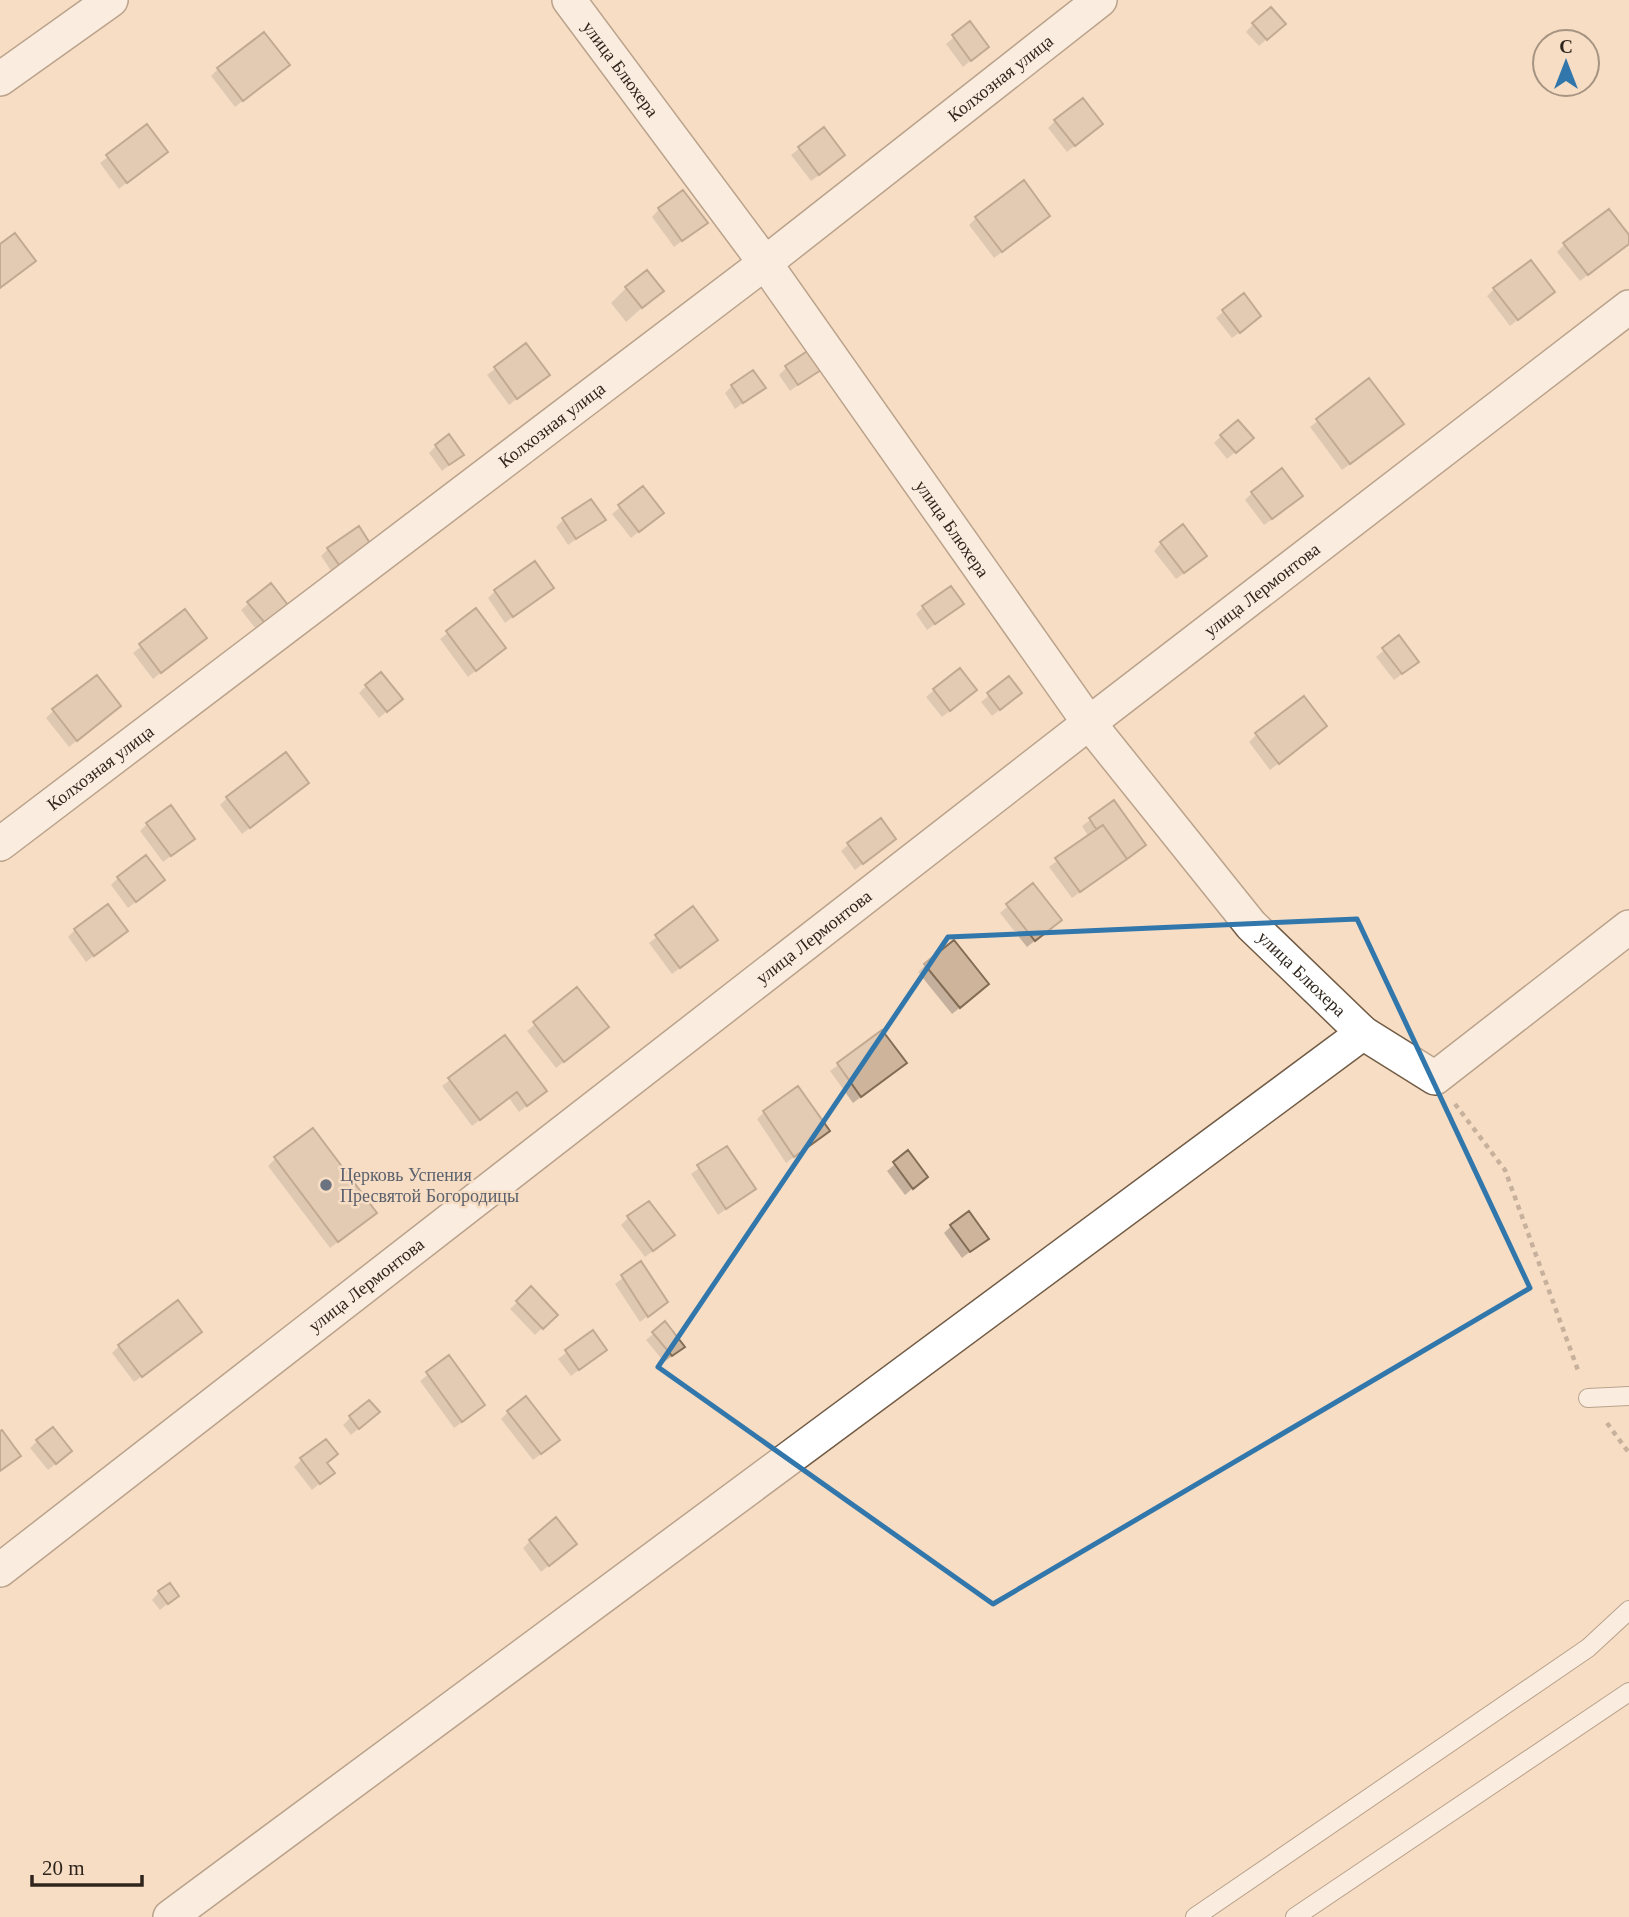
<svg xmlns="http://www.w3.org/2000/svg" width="1629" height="1917" viewBox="0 0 1629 1917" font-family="Georgia,serif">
<rect width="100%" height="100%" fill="#f6ddc4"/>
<path fill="#0003" d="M970,24L987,47L963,67L946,44Z
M1253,24L1276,31L1259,46L1246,32Z
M218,69L280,72L235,107L211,76Z
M1055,121L1093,131L1067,152L1048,128Z
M146,127L165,152L119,189L100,163Z
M823,130L835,163L811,181L791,155Z
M659,209L705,223L674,247L652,217Z
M976,218L1041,223L994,258L969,225Z
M1629,238V242L1623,248L1580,281L1557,252L1565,244Z
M626,288L661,291L626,322L611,303Z
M1494,289L1553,292L1510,326L1487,296Z
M1224,311L1252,323L1232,338L1216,318Z
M526,345L547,375L509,405L487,375Z
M786,368H822L790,391L779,375Z
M1369,381L1394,431L1342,470L1310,427Z
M732,386L764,388L735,409L725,393Z
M1221,436L1244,445L1227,459L1214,443Z
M436,446L462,455L442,471L429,453Z
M642,489L662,513L631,538L612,514Z
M1252,493L1294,503L1264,525L1245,500Z
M563,520H603L568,545L556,527Z
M1161,543L1198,563L1176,579L1154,551Z
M371,548L334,575L321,556L328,549Z
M552,588L505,623L488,598L495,591Z
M249,603L279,612L256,629L241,610Z
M962,604L927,630L916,614L923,607Z
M185,611L205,638L153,679L133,653Z
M475,611L504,648L468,677L440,639Z
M1398,638L1409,669L1394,680L1376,657Z
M1009,679L1012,700L992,716L981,702Z
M366,686L393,706L379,718L359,693Z
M934,690L967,697L942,717L926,697Z
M119,706L69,747L46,718L53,711Z
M1317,734L1270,770L1249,742L1256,735Z
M307,783L242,834L220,805L227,798Z
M1114,802L1144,845L1072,898L1049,867L1089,837L1082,826Z
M147,824L193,839L163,862L140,831Z
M894,839L855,870L841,851L849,844Z
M118,878L155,887L128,908L111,885Z
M1032,886L1052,927L1027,947L1000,913Z
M693,908L708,947L672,974L649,943Z
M75,930L126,931L86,962L68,937Z
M925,965L980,992L952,1014L918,972Z
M577,989L599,1034L556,1068L527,1031Z
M882,1032L905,1063L853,1103L830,1071Z
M505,1038L537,1098L519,1112L509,1098L472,1126L442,1086Z
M764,1112L828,1131L786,1163L757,1119Z
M727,1148L754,1189L718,1215L691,1174Z
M908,1153L926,1177L905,1195L887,1171Z
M275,1159L375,1213L330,1248L268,1166Z
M629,1217L665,1242L645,1257L621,1225Z
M951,1226L986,1239L962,1258L944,1233Z
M641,1264L666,1302L640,1322L615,1284Z
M531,1289L556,1315L535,1335L510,1309Z
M593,1332L605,1350L571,1376L558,1359Z
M654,1333L675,1354L664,1362L646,1340Z
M193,1339L134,1382L112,1353L119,1346Z
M449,1358L476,1412L454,1428L420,1381Z
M508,1412L550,1447L533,1460L501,1419Z
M350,1418L370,1419L351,1435L343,1425Z
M37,1441L63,1458L48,1470L30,1448Z
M302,1459L325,1464L332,1473L312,1490L294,1467Z
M530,1541L575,1544L541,1572L523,1548Z
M159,1592L177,1596L160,1610L152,1600Z"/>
<path fill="#cdb49b" stroke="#836c55" stroke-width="2" d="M1271,7L1286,24L1267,40L1252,23Z
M970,21L989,47L971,61L952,35Z
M264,32L290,65L243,101L217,68Z
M1083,98L1103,124L1075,146L1054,120Z
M147,124L168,152L127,183L106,155Z
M824,127L845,155L819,175L798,147Z
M1024,180L1050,216L1002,252L975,217Z
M683,190L708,223L682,241L658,208Z
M1609,209L1629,235V244L1588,275L1563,243Z
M15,233L36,261L0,288V244Z
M1531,260L1555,292L1518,320L1493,288Z
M647,270L664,291L642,308L625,287Z
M1244,293L1261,316L1240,333L1222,310Z
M526,343L550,375L517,399L494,367Z
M812,348L824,368L798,385L785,366Z
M753,370L766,388L743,403L731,385Z
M1369,378L1404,424L1350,464L1316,419Z
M1238,420L1254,438L1236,453L1220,435Z
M449,434L464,455L449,465L435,445Z
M1282,468L1303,496L1272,519L1251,492Z
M643,486L664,513L639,532L618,505Z
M591,499L606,520L576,539L562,518Z
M1183,524L1207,556L1184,573L1160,542Z
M359,526L373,548L342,569L327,548Z
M535,561L554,588L513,617L494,590Z
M271,583L288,605L265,623L247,602Z
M951,586L964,604L935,624L922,606Z
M476,608L506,648L476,671L446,631Z
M185,609L207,638L161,673L139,644Z
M1399,635L1419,662L1402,674L1382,648Z
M960,668L977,690L950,711L933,689Z
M381,672L403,699L387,712L365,685Z
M97,675L121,706L77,741L52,709Z
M1009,676L1022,693L1000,710L987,693Z
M1304,696L1327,726L1279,764L1255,733Z
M286,752L309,783L250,828L226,797Z
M1114,800L1146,845L1127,859L1103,825L1096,829L1089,818Z
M171,805L195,839L171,856L146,823Z
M881,818L896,839L863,864L847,843Z
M1103,825L1127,859L1080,892L1055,858Z
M146,855L165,880L136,902L117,877Z
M1033,883L1062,920L1035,941L1006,904Z
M108,904L128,931L94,956L74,929Z
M693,906L718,940L680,968L655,935Z
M954,940L989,984L960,1008L924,964Z
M577,987L609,1027L564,1062L533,1022Z
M882,1030L907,1063L861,1097L837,1063Z
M505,1035L547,1091L527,1106L517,1092L480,1120L448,1078Z
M798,1086L830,1131L794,1157L763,1111Z
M313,1128L377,1213L338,1242L274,1157Z
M727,1146L756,1189L726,1209L697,1165Z
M908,1150L928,1177L913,1189L893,1162Z
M649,1201L675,1235L653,1251L627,1216Z
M969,1211L989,1239L970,1252L950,1225Z
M641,1261L668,1302L648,1317L621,1275Z
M531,1286L558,1315L543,1329L516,1301Z
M178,1300L202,1332L142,1377L118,1345Z
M665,1321L685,1347L672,1356L652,1332Z
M593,1330L607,1350L579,1370L565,1350Z
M449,1355L485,1405L462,1422L426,1372Z
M526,1396L560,1440L541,1454L507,1411Z
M369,1400L380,1412L359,1429L349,1416Z
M53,1427L72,1451L56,1464L36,1440Z
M2,1430L21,1456L0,1471V1431Z
M326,1439L338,1454L327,1463L335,1473L320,1484L300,1458Z
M556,1517L577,1544L549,1566L529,1540Z
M170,1583L179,1596L168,1604L158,1591Z"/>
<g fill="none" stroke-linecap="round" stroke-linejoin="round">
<defs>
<path id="service" d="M1588,1398L1629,1396
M1195,1917L1588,1648L1629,1610
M1295,1917L1629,1692"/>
<g id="minor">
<path id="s1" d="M569,0L765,263L1089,723L1251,925L1363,1033L1435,1078L1629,927"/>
<path d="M0,79L111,0"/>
<path id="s2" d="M0,844L765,263L1100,0"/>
<path id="s3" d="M0,1570L1089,723L1629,307"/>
<path d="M170,1917L1363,1033"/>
</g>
</defs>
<use href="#service" stroke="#725c46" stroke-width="20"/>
<use href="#minor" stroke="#725c46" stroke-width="36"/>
<path stroke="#8e7d6c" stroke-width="4.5" stroke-dasharray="5 5" stroke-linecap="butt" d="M1455,1104L1505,1170L1579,1373
M1607,1423L1629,1453"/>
<use href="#service" stroke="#fff" stroke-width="18"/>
<use href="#minor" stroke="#fff" stroke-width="33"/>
</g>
<path d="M0 0H1629V1917H0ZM1357,919L1530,1288L993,1604L658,1367L948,937Z" fill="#f6ddc4" fill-opacity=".55" fill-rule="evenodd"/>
<path fill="none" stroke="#3177ac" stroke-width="5" stroke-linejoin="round" d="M1357,919L1530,1288L993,1604L658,1367L948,937Z"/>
<circle fill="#6b7280" stroke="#f6ddc4" stroke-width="2.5" cx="326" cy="1185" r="7"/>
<g text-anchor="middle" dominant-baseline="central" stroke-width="5" stroke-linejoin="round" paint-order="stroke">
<g font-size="18" fill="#2f251c" stroke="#f6ddc4">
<text stroke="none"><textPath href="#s1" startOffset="86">улица Блюхера</textPath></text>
<text stroke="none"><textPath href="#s2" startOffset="1260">Колхозная улица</textPath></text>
<text stroke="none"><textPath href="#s2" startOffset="693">Колхозная улица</textPath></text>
<text stroke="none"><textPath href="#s1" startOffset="653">улица Блюхера</textPath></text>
<text stroke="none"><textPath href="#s3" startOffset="1598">улица Лермонтова</textPath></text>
<text stroke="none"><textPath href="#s2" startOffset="126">Колхозная улица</textPath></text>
<text stroke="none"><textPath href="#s3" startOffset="1031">улица Лермонтова</textPath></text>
<text stroke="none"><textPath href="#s1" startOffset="1220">улица Блюхера</textPath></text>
<text stroke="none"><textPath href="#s3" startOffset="464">улица Лермонтова</textPath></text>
</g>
<g font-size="18" fill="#5b616d" stroke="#f6ddc4" text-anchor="start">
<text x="340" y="1175">Церковь Успения<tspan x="340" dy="21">Пресвятой Богородицы</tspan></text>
</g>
</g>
<g transform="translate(1566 63)"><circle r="33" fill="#f6ddc4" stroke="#a69381" stroke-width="2"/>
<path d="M0-5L12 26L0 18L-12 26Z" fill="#3177ac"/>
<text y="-10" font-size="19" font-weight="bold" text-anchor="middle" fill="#2f251c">С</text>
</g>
<path d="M32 1875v10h110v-10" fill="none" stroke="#2f251c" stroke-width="3.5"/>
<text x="42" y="1875" font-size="21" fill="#2f251c" stroke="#f6ddc4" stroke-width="5" paint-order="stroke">20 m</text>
</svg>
